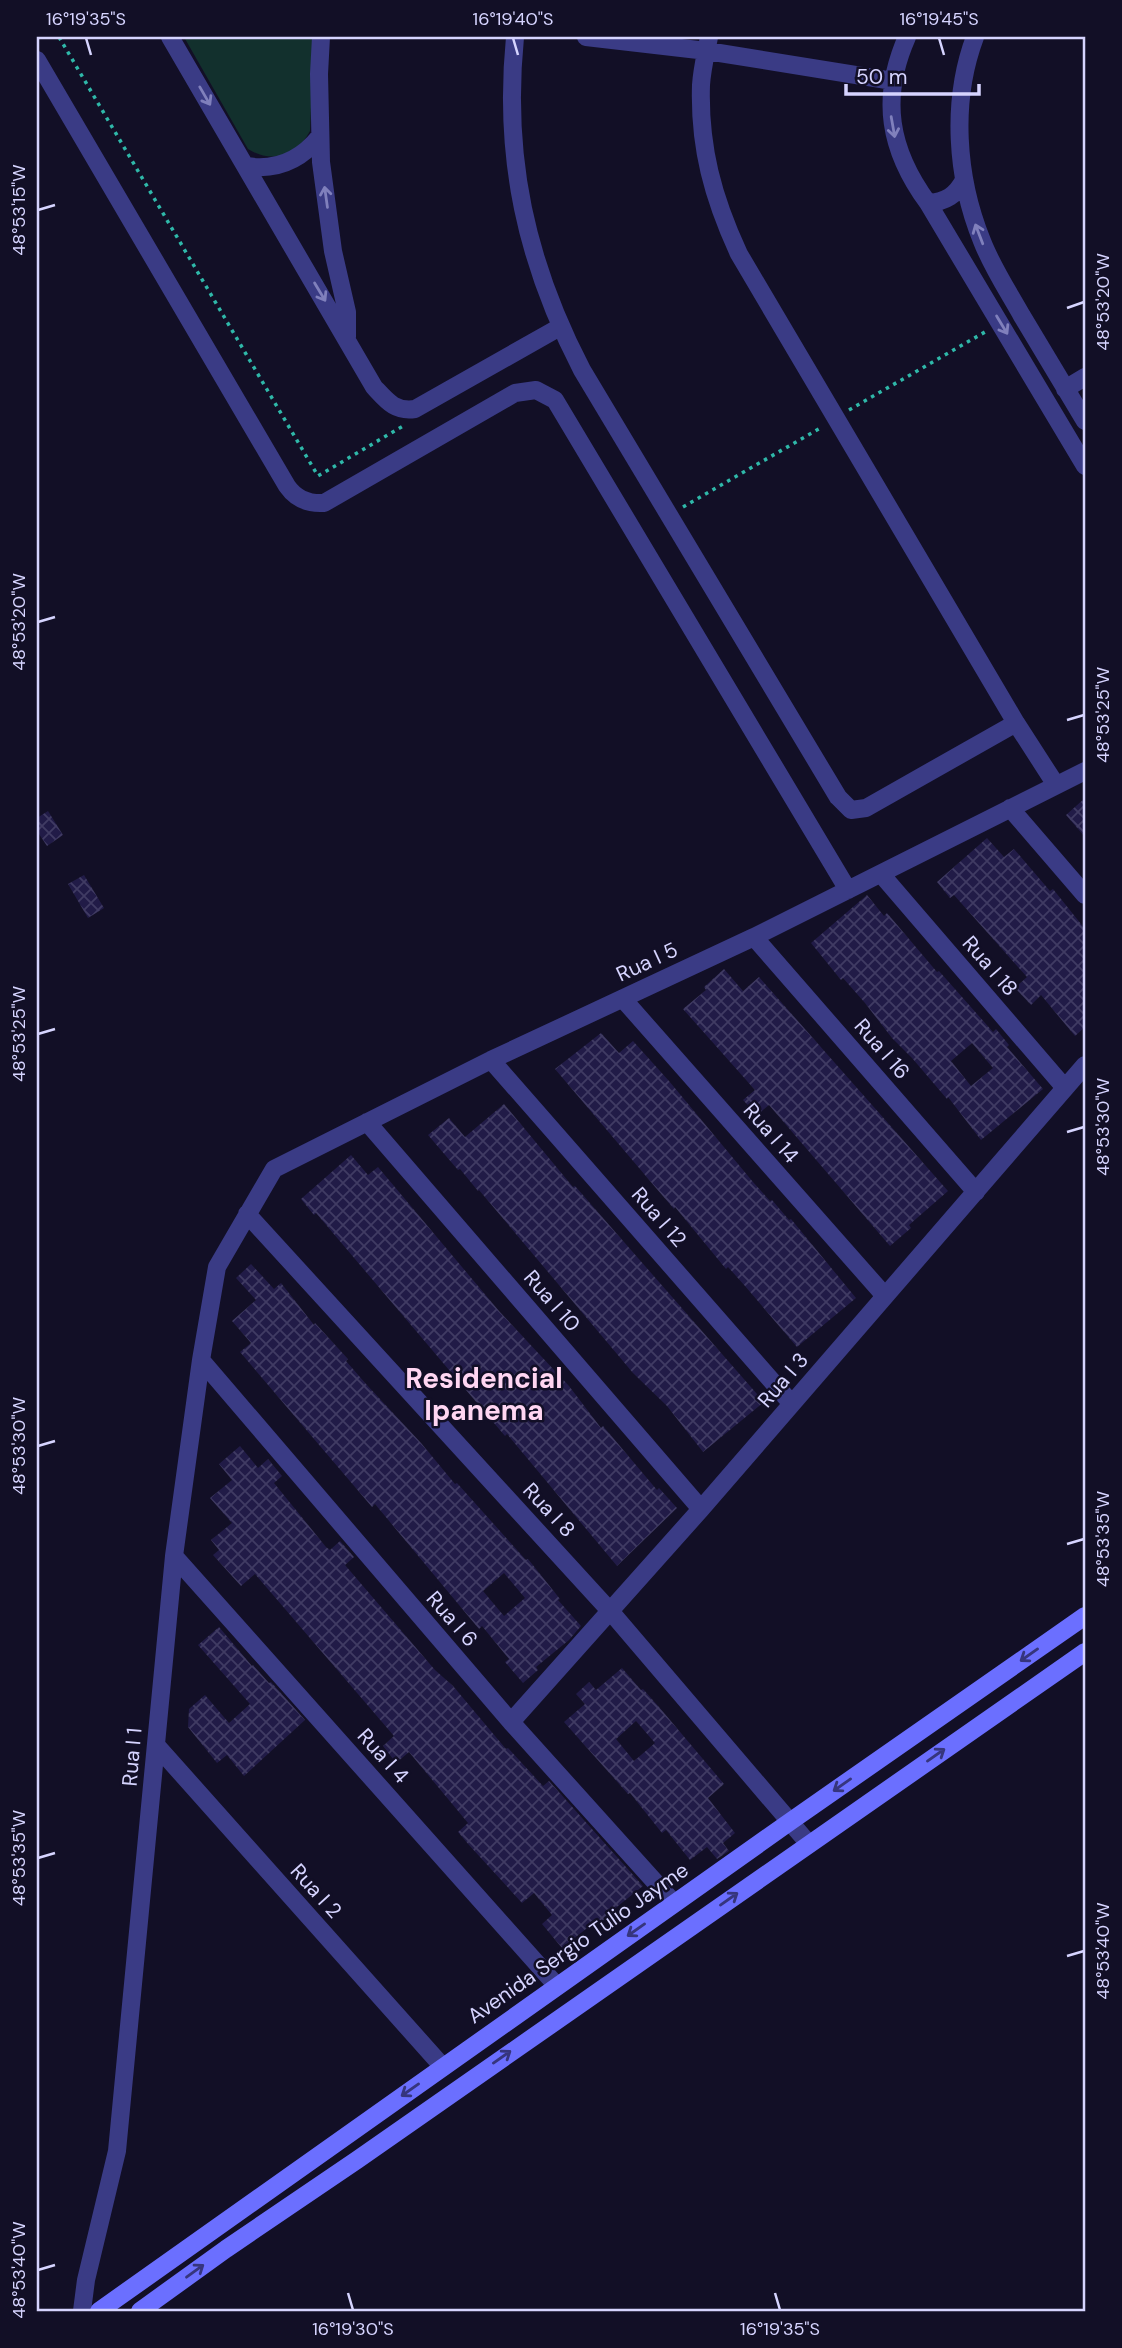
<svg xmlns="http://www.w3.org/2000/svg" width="1122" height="2348" viewBox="0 0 1122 2348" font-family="'DM Sans',sans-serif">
<defs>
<pattern id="building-cross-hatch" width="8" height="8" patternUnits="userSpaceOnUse" patternTransform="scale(1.75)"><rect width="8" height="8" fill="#211b47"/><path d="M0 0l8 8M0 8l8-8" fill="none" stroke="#403b63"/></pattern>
</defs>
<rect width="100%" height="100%" fill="#120f26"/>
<path fill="#12302d" d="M184,37H314L310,131C297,156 271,164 248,149Z"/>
<path fill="url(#building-cross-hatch)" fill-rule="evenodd" d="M1085,798V837L1066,815Z
M48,811L63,835L47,846L37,831V818Z
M987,838L1004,857L1014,849L1050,891L1053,889L1085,929V1027L1075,1036L1041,995L1031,1005L1015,988L1027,977L954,895L950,898L937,882Z
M84,875L104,908L88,918L68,884Z
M867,895L884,916L887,913L937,972L939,971L993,1032L996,1029L1009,1045L1007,1047L1043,1089L981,1140L948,1097L947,1099L912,1058L892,1038L865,1003L843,978L841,980L811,943ZM972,1043L993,1068L971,1086L951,1061Z
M724,969L743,991L759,977L948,1191L909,1225L911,1228L890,1246L769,1105L757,1115L743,1100L755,1090L683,1009L706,990L704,987Z
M601,1033L619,1053L633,1041L669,1081L753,1182L770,1201L772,1200L789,1220L791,1219L856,1298L797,1347L745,1286L728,1267L726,1269L675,1207L674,1209L656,1188L555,1069Z
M504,1104L573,1187L575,1186L764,1402L703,1452L667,1406L633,1373L479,1190L478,1191L460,1169L458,1170L428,1135L449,1118L465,1137Z
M351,1155L368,1175L378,1167L499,1311L569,1386L601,1428L603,1426L657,1490L659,1488L677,1508L617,1566L507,1434L505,1436L316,1213L314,1215L301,1199Z
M251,1264L274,1289L281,1283L314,1325L315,1323L348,1359L346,1361L366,1384L421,1443L455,1484L457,1483L526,1560L528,1559L560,1599L558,1600L581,1626L569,1640L536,1667L538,1670L523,1683L505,1662L509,1659L482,1626L479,1629L375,1504L372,1507L240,1352L251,1343L232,1321L256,1300L236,1278ZM504,1573L525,1598L504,1616L483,1591Z
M240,1446L258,1468L268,1459L282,1476L274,1483L326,1547L330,1550L340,1541L354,1557L345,1565L435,1670L453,1686L506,1749L508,1748L543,1786L549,1781L643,1886L613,1910L615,1912L598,1924L596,1921L562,1948L542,1924L552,1915L534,1893L522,1903L469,1845L458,1832L468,1823L409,1752L396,1763L383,1746L394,1736L255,1574L241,1586L213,1555L219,1550L211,1540L232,1523L210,1498L232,1480L219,1464Z
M219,1627L252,1666L253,1665L269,1683L271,1682L305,1720L244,1776L227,1755L217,1763L188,1727L189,1709L205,1695L229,1723L250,1704L198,1645Z
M622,1668L641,1690L643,1689L659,1707L724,1784L708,1798L735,1833L723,1843L729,1851L717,1859L707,1847L690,1860L666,1830L662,1833L630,1793L628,1794L564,1722L585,1704L576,1694L589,1682L596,1690ZM636,1721L655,1743L634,1761L616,1739Z"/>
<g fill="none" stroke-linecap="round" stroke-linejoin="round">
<path stroke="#2fb8a9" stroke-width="3.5" stroke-dasharray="3.5 5" stroke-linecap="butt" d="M59,37L318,476L403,426
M849,410L985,332
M683,507L822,427"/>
<path stroke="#3a3b85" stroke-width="18" d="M170,37L374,387C387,401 395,412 415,409L560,327
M321,37L319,74L321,162L333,251L347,312V337
M515,37C503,158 526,262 582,370L838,797L851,810L866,808L1016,723
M586,37L707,51L893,81
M709,37C706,53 702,69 701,85C699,147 713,198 739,254L1016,723L1056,785
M907,37C880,98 889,150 928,203L1085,466
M975,37C951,101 956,177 982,241C992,267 1008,291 1022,316C1043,351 1064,386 1085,421
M37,60L287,486C296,499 308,504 324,503L515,393L536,390L555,400L848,890
M246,166C277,171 301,160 320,136
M928,203C946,202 956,195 964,180
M1065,389L1085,377
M1010,808L1085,895
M881,874L1065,1088
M754,937L976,1192
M623,999L885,1296
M491,1060L792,1404
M367,1122L701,1509
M247,1214L611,1612L809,1844
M201,1360L511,1722L674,1903
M174,1556L557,1986
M511,1722L701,1509L1085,1065
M156,1745L443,2067
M82,2311L86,2280L117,2151L174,1556L201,1360L217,1267L274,1169L491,1060L754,937L1085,771"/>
<path stroke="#6b6fff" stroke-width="18" d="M99,2311L791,1821L1085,1616
M140,2311L226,2249L357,2160L1085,1652"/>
</g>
<defs><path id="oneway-shaft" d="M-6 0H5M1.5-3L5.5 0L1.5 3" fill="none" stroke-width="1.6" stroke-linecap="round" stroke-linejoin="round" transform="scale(1.75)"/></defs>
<g stroke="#8080bc">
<use href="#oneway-shaft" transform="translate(205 96) rotate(60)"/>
<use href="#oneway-shaft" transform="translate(893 127) rotate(80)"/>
<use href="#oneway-shaft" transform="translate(326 197) rotate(-98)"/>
<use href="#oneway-shaft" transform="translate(979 234) rotate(-111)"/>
<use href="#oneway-shaft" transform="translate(320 292) rotate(59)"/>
<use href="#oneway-shaft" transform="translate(1002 325) rotate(59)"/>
</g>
<g stroke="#36357d">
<use href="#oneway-shaft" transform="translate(1029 1655) rotate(145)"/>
<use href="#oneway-shaft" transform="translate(936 1755) rotate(-35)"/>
<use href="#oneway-shaft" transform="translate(842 1785) rotate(145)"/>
<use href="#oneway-shaft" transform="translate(729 1899) rotate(-35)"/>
<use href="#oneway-shaft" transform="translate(636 1930) rotate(145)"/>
<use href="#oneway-shaft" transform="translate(502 2057) rotate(-35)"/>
<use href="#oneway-shaft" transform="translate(410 2090) rotate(145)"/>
<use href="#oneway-shaft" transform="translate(195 2271) rotate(-36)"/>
</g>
<path fill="none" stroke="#d6d4ff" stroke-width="2.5" d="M86,38L91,55M513,38L518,55M939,38L944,55M38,210L55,205M1067,308L1084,302M38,622L55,617M1067,720L1084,715M38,1034L55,1029M1067,1132L1084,1127M38,1446L55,1441M1067,1544L1084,1539M38,1858L55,1853M1067,1956L1084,1951M38,2270L55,2265M348,2293L353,2310M775,2293L780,2310"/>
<g text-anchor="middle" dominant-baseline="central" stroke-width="5" stroke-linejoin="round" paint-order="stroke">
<g font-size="21" fill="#d6d4ff" stroke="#120f26">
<text transform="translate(647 962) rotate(-25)">Rua I 5</text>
<text transform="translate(990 966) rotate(49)">Rua I 18</text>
<text transform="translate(882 1049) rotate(49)">Rua I 16</text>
<text transform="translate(771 1133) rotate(49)">Rua I 14</text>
<text transform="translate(659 1217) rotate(49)">Rua I 12</text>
<text transform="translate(552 1301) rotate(49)">Rua I 10</text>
<text transform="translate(783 1380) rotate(-49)">Rua I 3</text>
<text transform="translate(549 1510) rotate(47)">Rua I 8</text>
<text transform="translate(452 1619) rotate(49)">Rua I 6</text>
<text transform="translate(383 1756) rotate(48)">Rua I 4</text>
<text transform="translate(132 1757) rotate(-85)">Rua I 1</text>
<text transform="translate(316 1891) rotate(48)">Rua I 2</text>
<text transform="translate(578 1943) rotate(-35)">Avenida Sergio Tulio Jayme</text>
</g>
<g font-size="28" font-weight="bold" fill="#ffd6f2" stroke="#120f26">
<text x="484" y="1378">Residencial<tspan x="484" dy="32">Ipanema</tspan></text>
</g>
</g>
<rect width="1122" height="2348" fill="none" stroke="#120f26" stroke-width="77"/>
<path d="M846 84v10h133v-10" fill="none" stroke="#d6d4ff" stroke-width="3.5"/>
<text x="856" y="84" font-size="21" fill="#d6d4ff" stroke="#120f26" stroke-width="5" paint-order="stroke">50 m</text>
<rect x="38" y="38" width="1046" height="2272" fill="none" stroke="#d6d4ff" stroke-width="2.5"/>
<g font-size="18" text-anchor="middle" fill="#d6d4ff">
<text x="86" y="25">16°19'35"S</text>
<text x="513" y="25">16°19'40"S</text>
<text x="939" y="25">16°19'45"S</text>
<text transform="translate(19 210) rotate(-90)" y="6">48°53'15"W</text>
<text transform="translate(1103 302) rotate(-90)" y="6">48°53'20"W</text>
<text transform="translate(19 622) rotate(-90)" y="6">48°53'20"W</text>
<text transform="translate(1103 715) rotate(-90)" y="6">48°53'25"W</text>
<text transform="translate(19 1034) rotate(-90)" y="6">48°53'25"W</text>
<text transform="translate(1103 1127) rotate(-90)" y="6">48°53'30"W</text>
<text transform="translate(19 1446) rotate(-90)" y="6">48°53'30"W</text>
<text transform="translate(1103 1539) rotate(-90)" y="6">48°53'35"W</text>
<text transform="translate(19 1858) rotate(-90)" y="6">48°53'35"W</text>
<text transform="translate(1103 1951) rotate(-90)" y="6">48°53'40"W</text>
<text transform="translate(19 2270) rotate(-90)" y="6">48°53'40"W</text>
<text x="353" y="2335">16°19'30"S</text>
<text x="780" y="2335">16°19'35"S</text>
</g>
</svg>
